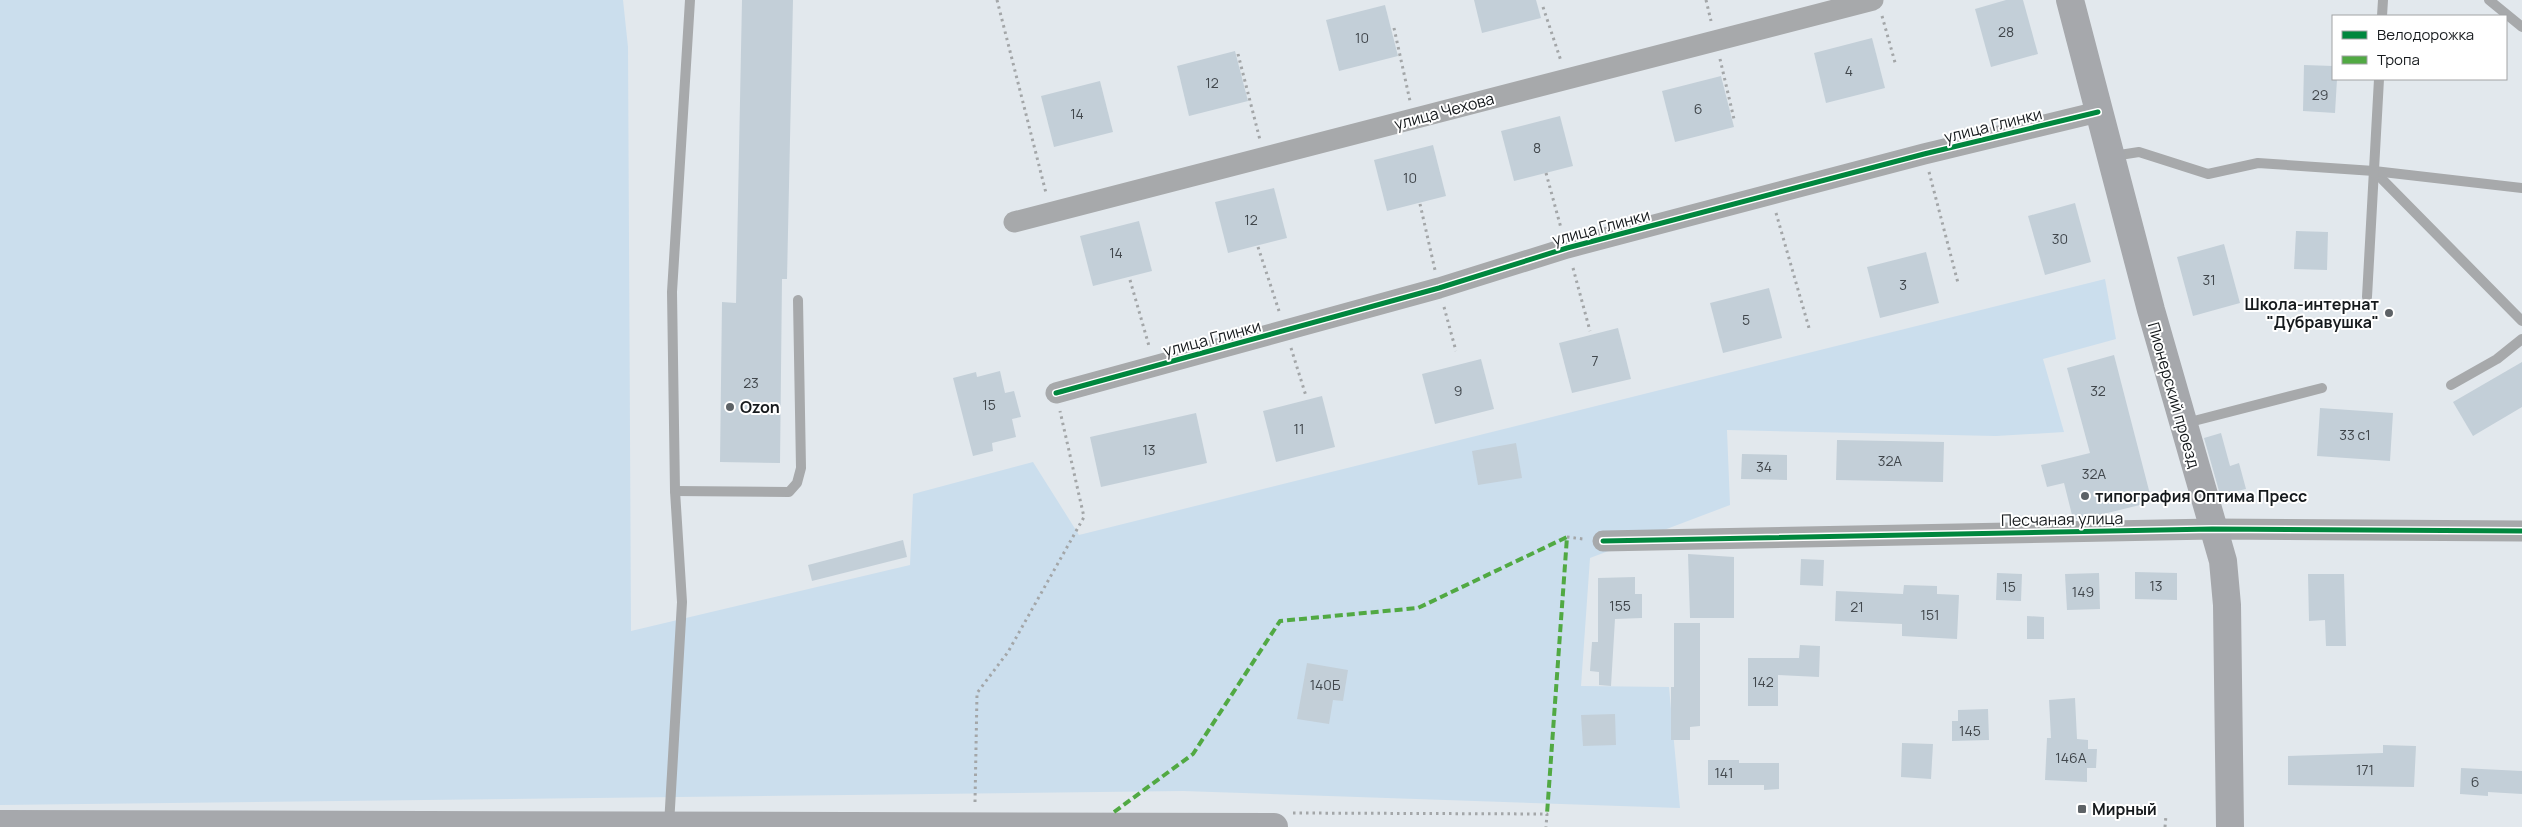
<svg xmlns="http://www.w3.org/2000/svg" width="2522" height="827" font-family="Manrope,sans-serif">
	<rect width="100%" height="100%" fill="#e2e8ed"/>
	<polygon fill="#cbdeed" points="0,0 623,0 628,47 631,631 910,565 913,494 1033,462 1079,535 2105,279 2116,339 2043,359 2064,432 1996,436 1727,430 1730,505 1590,558 1581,686 1669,687 1680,808 1183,791 0,805"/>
	<g fill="#c3cfd8">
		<polygon points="742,0 793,0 787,279 782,279 780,463 720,462 722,302 736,303"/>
		<polygon points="1474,0 1536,0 1541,18 1482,33"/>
		<polygon points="2006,0 2023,0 2038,54 1991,67 1975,9"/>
		<polygon points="1385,5 1398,56 1339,71 1326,20"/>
		<polygon points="1872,38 1885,88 1826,103 1814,53"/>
		<polygon points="1235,51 1248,101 1189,116 1177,66"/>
		<polygon points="2304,65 2333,66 2333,79 2337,79 2335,113 2303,111"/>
		<polygon points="1721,76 1734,127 1675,142 1662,91"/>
		<polygon points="1100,81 1113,132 1054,147 1041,96"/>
		<polygon points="1560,116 1573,166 1514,181 1501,131"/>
		<polygon points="1433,145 1446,196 1387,211 1374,160"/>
		<polygon points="1274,188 1287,238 1228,253 1215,202"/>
		<polygon points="2075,203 2091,262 2045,275 2028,216"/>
		<polygon points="1139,221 1152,271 1093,286 1080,236"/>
		<polygon points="2296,231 2328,232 2327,270 2294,269"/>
		<polygon points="2224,244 2240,303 2193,316 2177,257"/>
		<polygon points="1926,252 1939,303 1880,318 1867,267"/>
		<polygon points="1769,288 1782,338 1723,353 1710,303"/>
		<polygon points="1618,328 1631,379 1572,393 1559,343"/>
		<polygon points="2114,355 2152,502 2083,519 2073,519 2064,483 2047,487 2041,465 2090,453 2067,368"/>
		<polygon points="1481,359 1494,409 1435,424 1422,374"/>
		<polygon points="2522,362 2522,407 2473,436 2453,402"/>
		<polygon points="1000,371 1005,393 1014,391 1021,417 1012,419 1016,437 992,443 993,451 973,456 953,378 976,372 977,377"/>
		<polygon points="1322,396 1335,447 1276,462 1263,411"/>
		<polygon points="2320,408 2393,413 2390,461 2317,456"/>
		<polygon points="1196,413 1207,463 1101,487 1090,437"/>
		<polygon points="2221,433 2230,466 2239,463 2246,489 2224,494 2219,491 2204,438"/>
		<polygon points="1837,440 1944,442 1943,482 1836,480"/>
		<polygon points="1516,443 1522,478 1478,485 1472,451"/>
		<polygon points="1742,454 1787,455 1787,480 1741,479"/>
		<polygon points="903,540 907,557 812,581 808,565"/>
		<polygon points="1688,554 1734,557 1734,618 1690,618"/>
		<polygon points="1801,559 1824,560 1823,586 1800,585"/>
		<polygon points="2135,572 2177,573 2177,600 2135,599"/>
		<polygon points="1997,573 2022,574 2021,601 1996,600"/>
		<polygon points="2099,573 2100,609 2067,610 2065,574"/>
		<polygon points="2308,574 2344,574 2346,646 2326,646 2325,620 2309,621"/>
		<polygon points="1635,577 1635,594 1642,594 1642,618 1615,619 1611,686 1599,685 1599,672 1590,671 1592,642 1598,642 1598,578"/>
		<polygon points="1904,585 1937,586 1937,594 1959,595 1957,639 1902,636 1902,624 1835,621 1836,591 1903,594"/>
		<polygon points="2027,616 2044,617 2044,639 2027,639"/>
		<polygon points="1674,623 1700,623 1700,726 1690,727 1690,740 1671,740 1671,687 1674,687"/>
		<polygon points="1800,645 1820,646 1819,677 1778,675 1778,706 1748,706 1748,658 1799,658"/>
		<polygon points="1307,663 1348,670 1343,701 1333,700 1329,724 1297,719"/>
		<polygon points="2075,698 2077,739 2088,740 2088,749 2097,749 2096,768 2087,768 2087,782 2045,780 2047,738 2051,738 2049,700"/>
		<polygon points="1988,709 1989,740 1952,741 1952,721 1958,721 1958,710"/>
		<polygon points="1615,714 1616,745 1583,746 1581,715"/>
		<polygon points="1902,743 1933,744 1931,779 1901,777"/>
		<polygon points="2383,745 2416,746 2414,787 2288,785 2288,756 2383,753"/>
		<polygon points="1708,760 1739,760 1739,763 1779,763 1779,789 1764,790 1764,785 1708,785"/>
		<polygon points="2461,768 2522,771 2522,794 2488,792 2488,796 2460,794"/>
	</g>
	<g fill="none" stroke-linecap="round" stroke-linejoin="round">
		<g stroke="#a3a6a8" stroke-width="3" stroke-dasharray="2.5 4" stroke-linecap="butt">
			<polyline points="997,0 1046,193"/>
			<polyline points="1706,0 1711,21"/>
			<polyline points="1543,7 1561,61"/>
			<polyline points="1882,16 1896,66"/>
			<polyline points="1394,28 1410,101"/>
			<polyline points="1238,54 1260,140"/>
			<polyline points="1720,59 1734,119"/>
			<polyline points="1929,172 1958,283"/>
			<polyline points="1546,173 1561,228"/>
			<polyline points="1420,204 1435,270"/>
			<polyline points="1776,213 1809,328"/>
			<polyline points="1258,247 1279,311"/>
			<polyline points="1573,268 1590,331"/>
			<polyline points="1130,280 1149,346"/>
			<polyline points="1444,307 1456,351"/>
			<polyline points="1291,348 1306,396"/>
			<polyline points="1567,537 1583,539"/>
			<polyline points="975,802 977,693 1008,652 1084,517 1060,411"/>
			<polyline points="1293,813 1547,814 1546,827"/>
			<polyline points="2165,827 2166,815"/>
		</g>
		<g stroke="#a7a9ab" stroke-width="10">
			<polyline points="2489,0 2522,27"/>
			<polyline points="2382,16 2383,0"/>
			<polyline points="2113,156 2139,152 2208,174 2258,163 2374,171 2522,321"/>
			<polyline points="2374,171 2522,188"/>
			<polyline points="2367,297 2379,79"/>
			<polyline points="2451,385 2497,359 2522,339"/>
			<polyline points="2186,423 2322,388"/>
			<polyline points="675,491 789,492 797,483 801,468 798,300"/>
			<polyline points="669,825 682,602 675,491 672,292 690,0"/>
		</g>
		<g stroke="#a7a9ab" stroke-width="21">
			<polyline points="1014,222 1873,0"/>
			<polyline points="1056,393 1439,288 1567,248 1924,154 2098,112"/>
			<polyline points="1603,541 2212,529 2522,531"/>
		</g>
		<g stroke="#a6a8ac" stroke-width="28">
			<polyline points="2070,0 2151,310 2223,561 2227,605 2230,827"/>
			<path d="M 0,824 C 425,825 850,824 1274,827"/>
		</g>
		<polyline stroke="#51a943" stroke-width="4" stroke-dasharray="8 4" stroke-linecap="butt" points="1114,812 1193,754 1280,621 1418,608 1567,537 1547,814"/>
		<defs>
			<g id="cycleway">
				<polyline points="1056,393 1439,288 1567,248 1924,154 2098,112"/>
				<polyline points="1603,541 2212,529 2522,531"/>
			</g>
		</defs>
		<use href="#cycleway" stroke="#fff" stroke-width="8"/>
		<use href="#cycleway" stroke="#00873e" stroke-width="5"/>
	</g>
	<g fill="#5d6266" stroke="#fff" stroke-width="2">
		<circle cx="2389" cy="313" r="5"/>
		<circle cx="730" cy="407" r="5"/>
		<circle cx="2085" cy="496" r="5"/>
		<rect x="2077" y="804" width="10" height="10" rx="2.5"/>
	</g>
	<g text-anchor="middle" stroke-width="4" stroke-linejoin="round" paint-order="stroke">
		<g font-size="14" fill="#41474c">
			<text x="2006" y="37">28</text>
			<text x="1362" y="43">10</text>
			<text x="1849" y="76">4</text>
			<text x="1212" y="88">12</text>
			<text x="2320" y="100">29</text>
			<text x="1698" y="114">6</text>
			<text x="1077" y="119">14</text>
			<text x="1537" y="153">8</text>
			<text x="1410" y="183">10</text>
			<text x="1251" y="225">12</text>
			<text x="2060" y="244">30</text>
			<text x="1116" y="258">14</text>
			<text x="2209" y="285">31</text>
			<text x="1903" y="290">3</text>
			<text x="1746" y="325">5</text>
			<text x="1595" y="366">7</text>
			<text x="751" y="388">23</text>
			<text x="1458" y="396">9</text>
			<text x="2098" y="396">32</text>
			<text x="989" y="410">15</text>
			<text x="1299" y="434">11</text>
			<text x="2355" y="440">33 с1</text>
			<text x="1149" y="455">13</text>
			<text x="1890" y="466">32А</text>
			<text x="1764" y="472">34</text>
			<text x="2094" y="479">32А</text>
			<text x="2156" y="591">13</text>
			<text x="2009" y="592">15</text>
			<text x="2083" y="597">149</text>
			<text x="1620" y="611">155</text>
			<text x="1857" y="612">21</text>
			<text x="1930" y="620">151</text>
			<text x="1763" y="687">142</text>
			<text x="1325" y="690">140Б</text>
			<text x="1970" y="736">145</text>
			<text x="2071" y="763">146А</text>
			<text x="2365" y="775">171</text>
			<text x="1724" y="778">141</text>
			<text x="2475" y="787">6</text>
		</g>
		<g font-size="16" fill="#161a1d" stroke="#fff">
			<text transform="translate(1444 111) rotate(-15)" y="6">улица Чехова</text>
			<text transform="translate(1993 125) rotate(-14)" y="6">улица Глинки</text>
			<text transform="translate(1601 227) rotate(-15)" y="6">улица Глинки</text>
			<text transform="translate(1212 338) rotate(-15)" y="6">улица Глинки</text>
			<text transform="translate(2174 395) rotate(74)" y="6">Пионерский проезд</text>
			<text transform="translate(2062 519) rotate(-1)" y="6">Песчаная улица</text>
		</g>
		<g font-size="16" font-weight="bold" fill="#161a1d" stroke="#fff" text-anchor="start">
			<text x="2379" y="310" text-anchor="end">Школа-интернат<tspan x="2379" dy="18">"Дубравушка"</tspan></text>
			<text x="740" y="413">Ozon</text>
			<text x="2095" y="502">типография Оптима Пресс</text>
			<text x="2092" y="815">Мирный</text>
		</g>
	</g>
	<rect x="2332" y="15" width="175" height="65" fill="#ffffff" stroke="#a2a3a5"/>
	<rect x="2342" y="31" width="25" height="8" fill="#00873e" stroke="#a2a3a5"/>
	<text x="2377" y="40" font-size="15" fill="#161a1d">Велодорожка</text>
	<rect x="2342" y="56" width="25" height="8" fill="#51a943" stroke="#a2a3a5"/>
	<text x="2377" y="65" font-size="15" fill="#161a1d">Тропа</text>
</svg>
